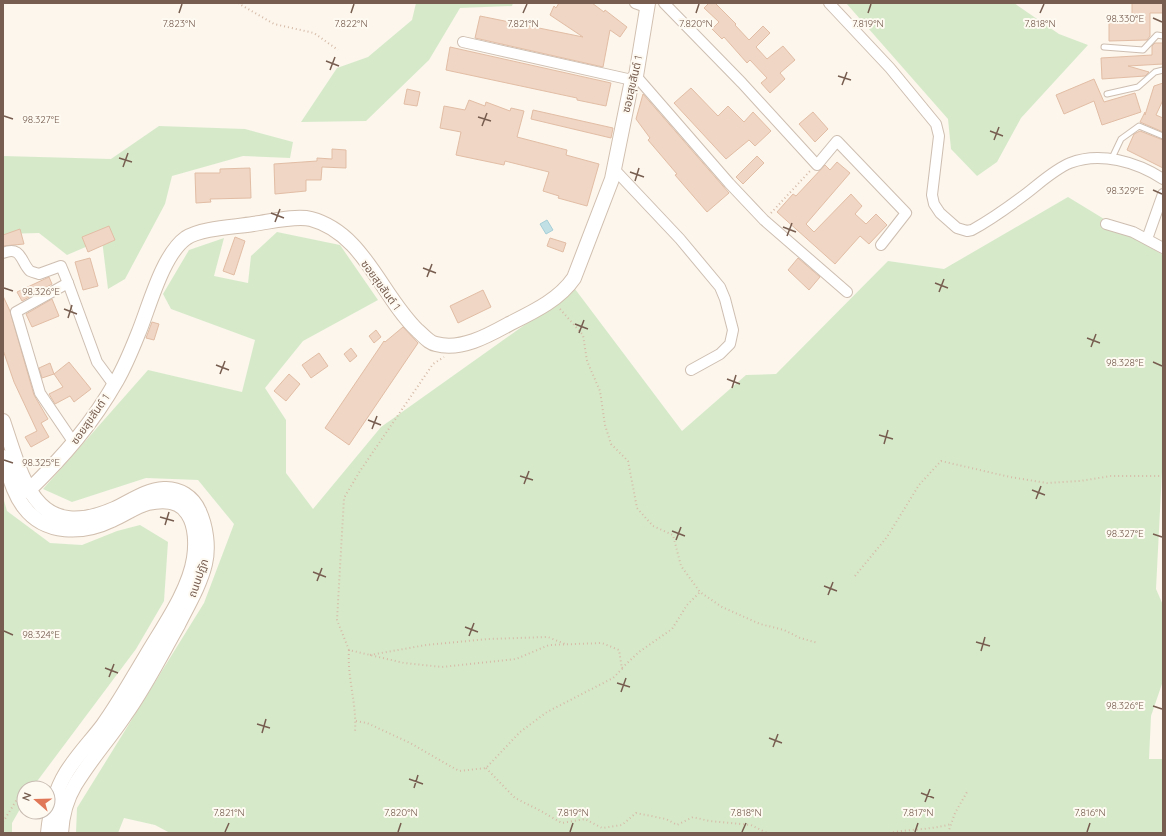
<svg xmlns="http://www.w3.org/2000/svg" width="1166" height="836" font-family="Quicksand,'Noto Sans Thai',sans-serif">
	<rect width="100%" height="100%" fill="#fcf6ec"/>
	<g fill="#d6eaca">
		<polygon points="416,3 513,3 512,6 460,8 429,60 366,121 301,122 337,68 368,57 412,20"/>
		<polygon points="846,3 1014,3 1059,34 1088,45 1021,118 997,162 977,176 951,149 948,119"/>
		<polygon points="159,126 245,129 293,142 290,158 243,156 172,176 165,204 125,279 108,289 102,240 67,255 39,233 3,234 3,156 111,159"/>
		<polygon points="1068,197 1163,255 1163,452 1156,589 1163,605 1163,681 1151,716 1149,759 1163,759 1163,833 170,833 155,825 124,818 118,833 76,833 77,808 204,603 234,524 198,480 146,478 72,502 43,489 148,370 242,392 255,340 171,309 163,294 189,250 224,238 214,276 248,283 251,256 277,232 340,245 378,300 303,341 265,388 286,420 286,473 313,509 381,427 575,289 682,431 746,375 776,374 888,261 944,269"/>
		<polygon points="3,497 7,511 50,543 82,545 117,531 140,525 168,542 164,601 136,649 32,788 24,788 24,802 12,823 12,833 3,833"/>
	</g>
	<polygon fill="#c0e0e6" stroke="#a7cfd7" points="547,220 553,230 546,234 540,224"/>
	<g fill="#f0d6c4" stroke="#e2bda5">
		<polygon points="559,3 592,3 604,12 605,10 627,27 620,37 610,30 603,67 475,38 480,16 583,37 550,15 554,6 556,8"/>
		<polygon points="709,3 715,3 736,24 735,25 749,40 763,26 770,33 756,47 767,59 783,46 795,60 780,73 785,79 770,93 761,83 767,78 750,60 747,63 724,37 722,39 712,29 719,22 704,8"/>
		<polygon points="1132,3 1163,3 1163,13 1150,13 1150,36 1147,40 1109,41 1109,20 1132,19"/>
		<polygon points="1155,43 1163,43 1163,64 1128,66 1149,72 1145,76 1102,79 1101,58 1152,55 1152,46"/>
		<polygon points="450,47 611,83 606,106 577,100 577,98 446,70"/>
		<polygon points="1094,79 1104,102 1135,93 1141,112 1102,125 1094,101 1064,114 1056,95"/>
		<polygon points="1163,83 1163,100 1156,115 1163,118 1163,132 1140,122 1145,112 1145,115 1154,86"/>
		<polygon points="691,88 718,116 728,106 744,122 753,112 771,131 755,146 749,140 726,159 674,103"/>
		<polygon points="407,89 420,92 417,106 404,104"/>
		<polygon points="643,94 729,193 707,212 675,175 677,174 648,140 650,138 636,119"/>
		<polygon points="469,100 485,106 486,102 510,111 511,108 524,111 517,137 567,150 566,155 599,164 587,206 558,198 559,196 543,191 549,172 505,161 504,165 456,155 461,132 440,128 444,106 465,110"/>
		<polygon points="533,110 613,128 611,138 531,119"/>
		<polygon points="813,112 828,129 815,142 799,124"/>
		<polygon points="1140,131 1163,140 1163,168 1127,150 1134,134"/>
		<polygon points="332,149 346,150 346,168 322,167 321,180 306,180 306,191 275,194 274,164 317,161 317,158 332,159"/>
		<polygon points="757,156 764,163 743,184 736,177"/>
		<polygon points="837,162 850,173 806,224 814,232 851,194 862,206 855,214 866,224 876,214 887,225 869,244 860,236 835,264 777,212 793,194 796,196 825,165 830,170"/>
		<polygon points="250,168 251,198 210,199 211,202 196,203 195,173 220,173 220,169"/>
		<polygon points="109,226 115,240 88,252 82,237"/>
		<polygon points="20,229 24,244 3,246 3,235"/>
		<polygon points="235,237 245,241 234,275 223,271"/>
		<polygon points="550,238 566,243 563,252 547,246"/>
		<polygon points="90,258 98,286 83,290 75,262"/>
		<polygon points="798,258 820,277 809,290 788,270"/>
		<polygon points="49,277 52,284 22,301 17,292"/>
		<polygon points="483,290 491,307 458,323 450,306"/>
		<polygon points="3,296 10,311 34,395 48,419 41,423 49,437 31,447 25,437 37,431 14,382 3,350"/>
		<polygon points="52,299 59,316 32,327 26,314"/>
		<polygon points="152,322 159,324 154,340 146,338"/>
		<polygon points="403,327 418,343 349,445 325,428 384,341 385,342"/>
		<polygon points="376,330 381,337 374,343 369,336"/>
		<polygon points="351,348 357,356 350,362 344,354"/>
		<polygon points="319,353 328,366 311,378 302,365"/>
		<polygon points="69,362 91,389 74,402 70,396 55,404 49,394 63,387 54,374"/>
		<polygon points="50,363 54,374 42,378 39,368"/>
		<polygon points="289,374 300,384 286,401 274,391"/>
	</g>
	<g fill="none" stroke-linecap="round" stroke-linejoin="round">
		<defs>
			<g id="lane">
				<polyline points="1104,47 1143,50 1157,35 1163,36"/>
				<polyline points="1107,94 1138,87 1155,72 1163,70"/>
				<polyline points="1111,160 1121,139 1139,126 1163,136"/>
			</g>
			<g id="street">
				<polyline points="635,3 646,7"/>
				<polyline points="664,3 742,83 817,165 837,141 906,213 881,245"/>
				<path d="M 829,3 L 890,68 L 936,124 L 939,136 L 932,195 L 934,204 L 940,213 L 957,228 L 967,231 L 972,230 C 990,220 1007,208 1023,196 C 1038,185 1053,170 1070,163 C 1100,151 1137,162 1163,179"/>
				<polyline points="463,42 632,80"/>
				<polyline points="636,76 729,183 764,220 847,292"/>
				<polyline points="614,169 680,239 720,287 725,299 733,330 730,344 720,354 691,370"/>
				<polyline points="1106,224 1133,232 1163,248"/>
				<polyline points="1147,239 1163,194"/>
				<path d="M 3,253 C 22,245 21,263 30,271 C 32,272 36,273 39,274 L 61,266 L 68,283"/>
				<polyline points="74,443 40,393 16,312 68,283 97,362 114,385"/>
			</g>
			<g id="secondary">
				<path d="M 3,421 C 23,480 35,543 114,509 C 130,502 145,490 164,489 C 179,488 193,497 199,511 C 206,526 209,547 205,564 C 200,585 188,605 178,625 C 161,655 145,687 125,715 C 109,739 90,760 75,785 C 66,800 62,816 61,833"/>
				<path d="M 3,457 C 9,474 13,493 24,507 C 45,535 83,534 112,520 C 124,515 136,506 148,503 C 162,500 180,500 188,514 C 196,526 196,545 194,558 C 189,591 163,627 146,656 C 132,679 119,703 103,725 C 91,741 77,755 66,773 C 55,791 50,812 48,833"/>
				<path d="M 28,491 C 64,456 92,424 117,380 C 125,366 132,349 138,334 C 149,308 162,255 186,238 C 201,228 235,227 253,224 C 269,222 296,215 311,219 C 364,233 381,296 418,331 C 424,336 429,343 436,344 C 461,351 489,335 509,324 C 533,312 559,300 574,278 L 612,179 L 632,80 L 636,76 L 648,3"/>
			</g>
		</defs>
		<use href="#lane" stroke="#cebeb1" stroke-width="7"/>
		<use href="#street" stroke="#cebeb1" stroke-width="12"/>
		<use href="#secondary" stroke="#d1bfaf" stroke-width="16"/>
		<g stroke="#d6baa7" stroke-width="2" stroke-dasharray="1 3" stroke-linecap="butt">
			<polyline points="238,3 274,24 314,33 338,50"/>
			<polyline points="771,213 810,171"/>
			<polyline points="560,309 583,335 587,361 600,391 605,425 611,444 628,461 637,508 653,526 673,535 681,566 700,592 722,607 760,624 784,630 800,638 818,643"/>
			<polyline points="855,576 887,537 919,485 941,461 1010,477 1047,483 1080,481 1111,476 1163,476"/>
			<path d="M 349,650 C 347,678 357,704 355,732"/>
			<polyline points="370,655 426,645 488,639 548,637 565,644"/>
			<polyline points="622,668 639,652 672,629 687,605 700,592"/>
			<polyline points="356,721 367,723 410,743 459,771 486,768 520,732 547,712 613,678 622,669 619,650 602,643 549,645 516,659 442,667 404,663 349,650 337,620 344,498 360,471 433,364 444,357"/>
			<polyline points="486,768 515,798 539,810 562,823 585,819 602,828 622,825 636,813 666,819 677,825 693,817 709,821 751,825 767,833"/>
			<polyline points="30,788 33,785 47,788"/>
			<polyline points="3,822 16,801 24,793"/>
			<path d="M 889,833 C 910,829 930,830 951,824"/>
			<polyline points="948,833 955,813 967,792"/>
		</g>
		<use href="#lane" stroke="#fff" stroke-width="5"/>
		<use href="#street" stroke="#fff" stroke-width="10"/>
		<use href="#secondary" stroke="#fff" stroke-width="14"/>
	</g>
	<path fill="none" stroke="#775d4f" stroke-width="1.5" d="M 179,13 L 182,4M 351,13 L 354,4M 523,13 L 527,4M 696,13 L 699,4M 868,13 L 871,4M 1040,13 L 1044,4M 1153,18 L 1162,22M 326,61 L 339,66M 330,70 L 335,57M 838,76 L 851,80M 842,85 L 847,72M 4,116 L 13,119M 478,117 L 491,121M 482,126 L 487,113M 990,131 L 1003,136M 994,140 L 999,127M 119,158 L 132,162M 123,167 L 128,153M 630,172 L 644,177M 635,181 L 639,168M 1153,190 L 1162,194M 271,213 L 284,218M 275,222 L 280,209M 783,227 L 796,232M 787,236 L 792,223M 423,268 L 436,273M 427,277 L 432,264M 935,283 L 948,288M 4,288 L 13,291M 939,292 L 944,279M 64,309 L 77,314M 68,318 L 72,305M 575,324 L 588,329M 579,333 L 584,320M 1087,338 L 1100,343M 1091,347 L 1096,334M 1153,362 L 1162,366M 216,365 L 229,370M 220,374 L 225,361M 727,379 L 740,384M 732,388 L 736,375M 368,420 L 381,425M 372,429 L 377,416M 879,435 L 893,439M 884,444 L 888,430M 4,460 L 13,463M 520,476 L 533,480M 524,484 L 529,471M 1032,490 L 1045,495M 1036,499 L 1041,486M 160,517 L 174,521M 165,525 L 169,512M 672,531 L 685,536M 1153,534 L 1162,537M 676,540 L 681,527M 313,572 L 326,577M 317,581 L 322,568M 824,586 L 837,591M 828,595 L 833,582M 465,627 L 478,632M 4,631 L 13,635M 469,636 L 474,623M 976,642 L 990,646M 981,651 L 985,637M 105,668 L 118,673M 109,677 L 114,664M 617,683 L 630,687M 621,692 L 626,678M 1153,706 L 1162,709M 257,724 L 270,728M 262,733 L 266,719M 769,738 L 782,743M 773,747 L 778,734M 409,779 L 423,784M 414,788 L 418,775M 921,793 L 934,798M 925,802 L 930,789M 225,832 L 229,823M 398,832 L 401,823M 570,832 L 573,823M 742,832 L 746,823M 915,832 L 918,823M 1087,832 L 1090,823"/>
	<g text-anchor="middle" stroke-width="4" stroke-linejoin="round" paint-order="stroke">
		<g font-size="11" fill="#775d4f" stroke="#fefaf2">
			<text transform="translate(632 84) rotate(-77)" y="4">ซอยสุขสันต์ 1</text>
			<text transform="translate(381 285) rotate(54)" y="4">ซอยสุขสันต์ 1</text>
			<text transform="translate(90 419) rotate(-55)" y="4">ซอยสุขสันต์ 1</text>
			<text transform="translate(198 578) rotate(-71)" y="4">ถนนปฏัก</text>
		</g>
	</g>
	<g font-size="10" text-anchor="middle" fill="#775d4f" stroke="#fefaf2" stroke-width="4" stroke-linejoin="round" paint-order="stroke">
		<text x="1125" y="22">98.330°E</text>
		<text x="179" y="27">7.823°N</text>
		<text x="351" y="27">7.822°N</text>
		<text x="523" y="27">7.821°N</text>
		<text x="696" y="27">7.820°N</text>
		<text x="868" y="27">7.819°N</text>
		<text x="1040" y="27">7.818°N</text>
		<text x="41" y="123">98.327°E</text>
		<text x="1125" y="194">98.329°E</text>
		<text x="41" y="295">98.326°E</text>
		<text x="1125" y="366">98.328°E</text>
		<text x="41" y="466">98.325°E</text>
		<text x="1125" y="537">98.327°E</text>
		<text x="41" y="638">98.324°E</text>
		<text x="1125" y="709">98.326°E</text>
		<text x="229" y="816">7.821°N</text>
		<text x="401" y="816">7.820°N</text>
		<text x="573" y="816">7.819°N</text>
		<text x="746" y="816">7.818°N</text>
		<text x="918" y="816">7.817°N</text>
		<text x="1090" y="816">7.816°N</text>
	</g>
	<rect width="1166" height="836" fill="none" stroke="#775d4f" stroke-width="8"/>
	<g transform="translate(36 800) rotate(290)"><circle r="19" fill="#fefaf2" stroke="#c8bbb1"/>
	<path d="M0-3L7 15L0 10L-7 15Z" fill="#e07757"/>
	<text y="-6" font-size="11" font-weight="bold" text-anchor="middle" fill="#775d4f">N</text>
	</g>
</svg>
